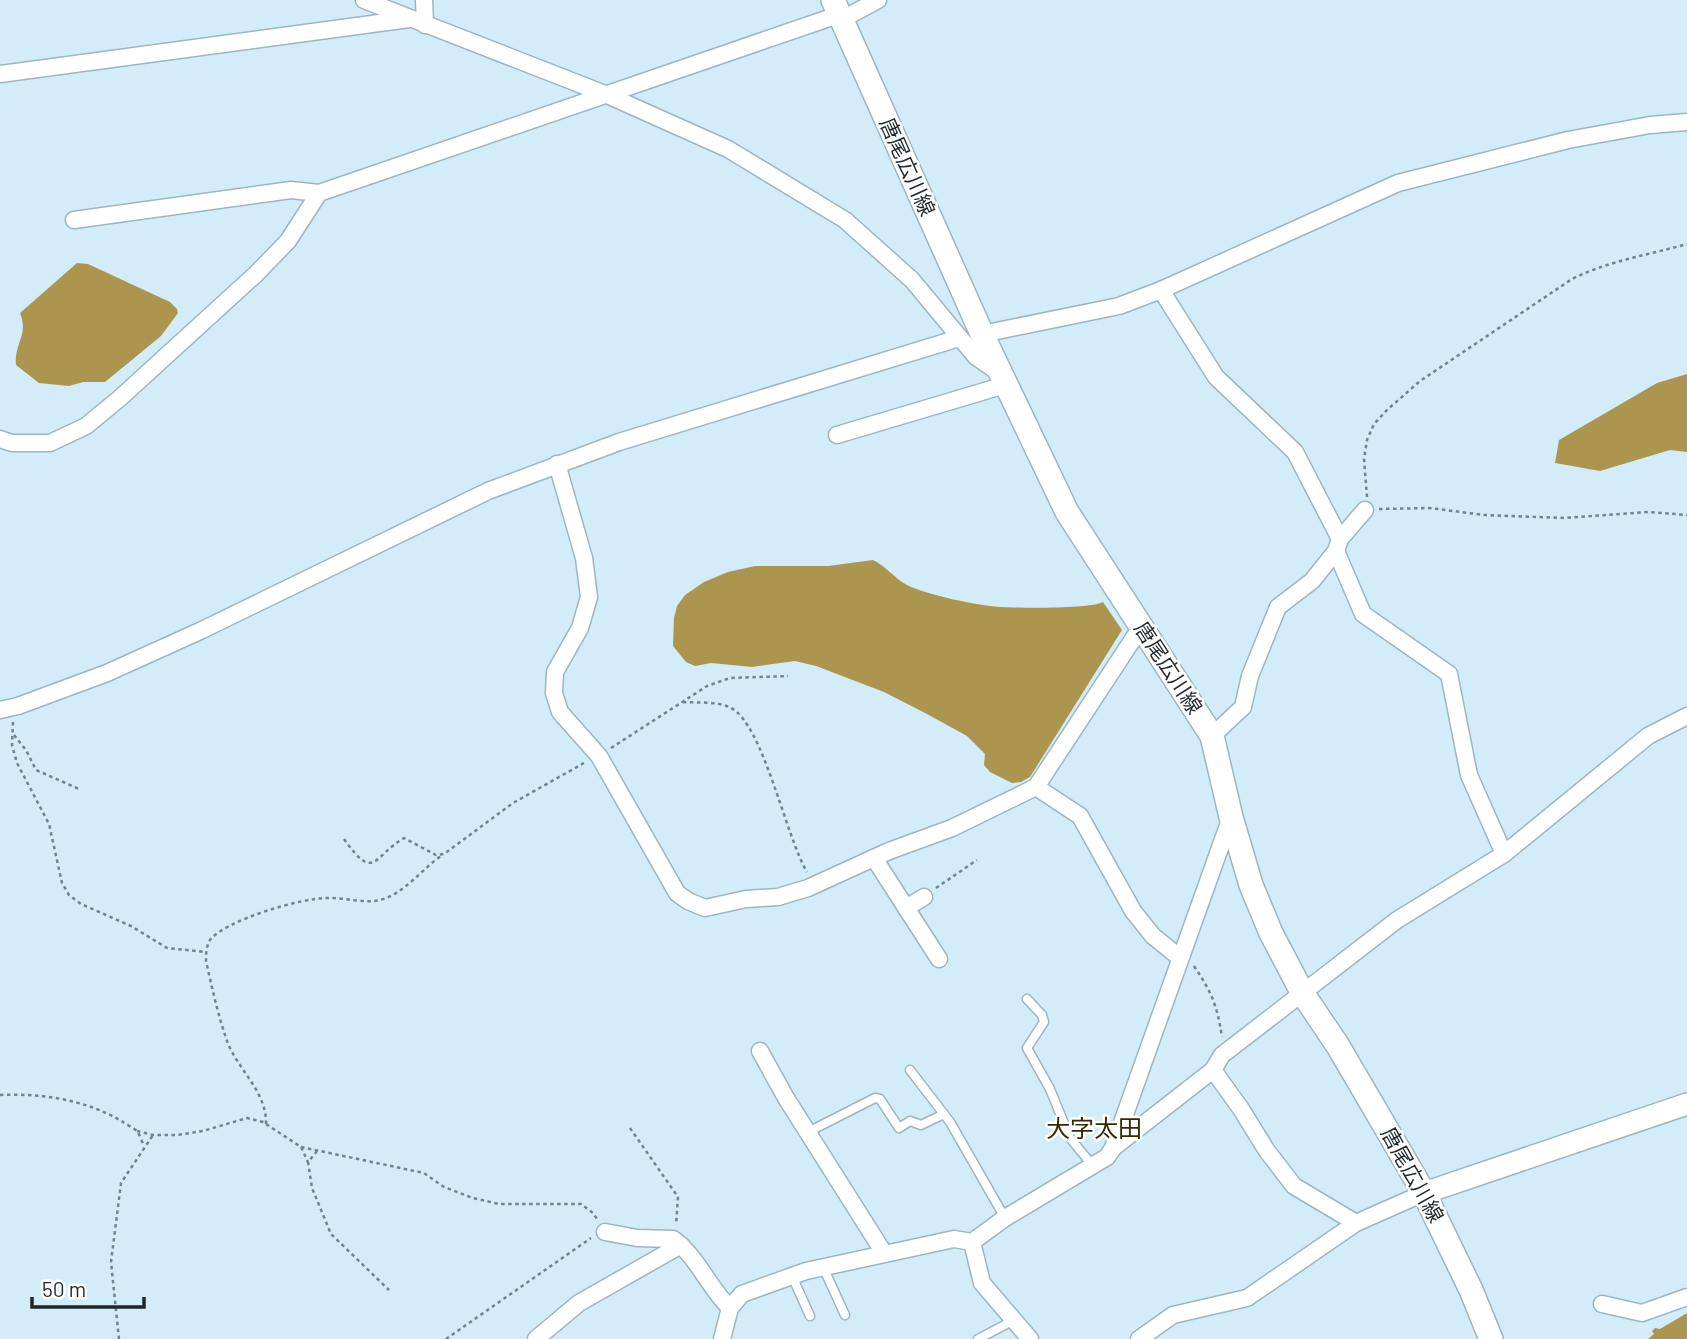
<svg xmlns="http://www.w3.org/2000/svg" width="1687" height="1339" font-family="Barlow,'Noto Sans JP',sans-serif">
	<rect width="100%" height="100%" fill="#d2edf9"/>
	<g fill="#ac964f">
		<path d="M 77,263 L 88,264 L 170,302 L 177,309 L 178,313 L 161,336 L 105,382 L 83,382 L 69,386 L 39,383 L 16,365 C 14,343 29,335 20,313 Z"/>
		<polygon points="1687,374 1687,452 1670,450 1600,471 1555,463 1559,440 1657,383"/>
		<path d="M 873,560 C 886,566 894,578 907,585 C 927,595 979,606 1002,607 C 1020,608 1091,609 1103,602 L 1122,630 L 1030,777 L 1021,782 L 1012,783 L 990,772 L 984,765 L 985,754 L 967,736 L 927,714 L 884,692 L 816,666 L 795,661 L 752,667 L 711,663 L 695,666 L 686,662 L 673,646 L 674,618 L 677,606 L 685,595 L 704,582 L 728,572 L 755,566 L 828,566 Z"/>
		<polygon points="1687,1313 1687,1339 1648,1339 1654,1334 1652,1331 1655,1328 1660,1329"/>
	</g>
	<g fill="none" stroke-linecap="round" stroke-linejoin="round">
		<defs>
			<g id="service">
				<polyline points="1027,999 1042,1015 1044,1022 1027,1048 1050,1089 1070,1138 1093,1166"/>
				<polyline points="910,1070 950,1122 1005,1218"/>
				<polyline points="808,1132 875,1098 880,1099 899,1128 910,1121 921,1125 944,1114"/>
				<polyline points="823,1267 845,1315"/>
				<polyline points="792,1276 810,1316"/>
				<polyline points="978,1339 1014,1320"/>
			</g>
			<g id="minor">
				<polyline points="364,0 605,94 728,149 845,220 912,280 976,357 998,372"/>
				<polyline points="424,0 425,25"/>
				<polyline points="841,20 878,0"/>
				<polyline points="0,74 409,19"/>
				<polyline points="74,220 291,190 319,193"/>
				<polyline points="1161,290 1216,377 1295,452 1340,539"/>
				<polyline points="982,334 1119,306 1161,290 1398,183 1568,140 1650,125 1687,122"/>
				<polyline points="837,435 1005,385"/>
				<polyline points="0,439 12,443 50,443 86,426 120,398 256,274 288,241 319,193 838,15"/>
				<polyline points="557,464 584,558 589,597 580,628 555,672 554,693 560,712 599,756 677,893 688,901 705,908 746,899 778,897 808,888 889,851 952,828 1036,787 1141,627"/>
				<polyline points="1336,551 1363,614 1449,674 1469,775 1504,854"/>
				<polyline points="0,710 18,706 107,673 200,631 488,491 619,442 959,338"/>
				<polyline points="1212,736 1243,707 1250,676 1278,607 1312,581 1336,551 1340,539 1365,510"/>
				<polyline points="1036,787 1080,816 1133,911 1153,936 1179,957"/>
				<polyline points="874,858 939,959"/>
				<polyline points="906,908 924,897"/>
				<polyline points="760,1051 786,1098 884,1253"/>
				<polyline points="1213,1070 1241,1109 1267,1151 1294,1186 1356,1223"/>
				<polyline points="1113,1148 1213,1070 1222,1055 1397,920 1504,854 1648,736 1687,716"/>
				<path d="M 605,1232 L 637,1238 L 673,1239 C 698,1257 708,1287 730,1308"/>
				<polyline points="972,1242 982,1283 1030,1339"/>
				<polyline points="1602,1304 1642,1313 1687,1297"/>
				<polyline points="536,1339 579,1303 681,1245"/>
				<polyline points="722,1339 730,1308 742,1294 806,1271 954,1239 972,1242 1005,1218 1107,1157 1113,1148 1231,817"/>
				<polyline points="1139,1339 1173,1315 1247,1298 1356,1223 1424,1193"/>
			</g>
			<polyline id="tertiary" points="1424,1193 1687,1104"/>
			<polyline id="secondary" points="833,0 982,334 1067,512 1212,736 1231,817 1251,885 1271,933 1303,994 1338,1046 1424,1193 1471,1290 1491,1339"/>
		</defs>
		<use href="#service" stroke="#9cb6c1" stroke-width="11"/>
		<use href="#minor" stroke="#9cb6c1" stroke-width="19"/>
		<use href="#tertiary" stroke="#9cb6c1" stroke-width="24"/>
		<use href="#secondary" stroke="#9cb6c1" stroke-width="26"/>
		<g stroke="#71838b" stroke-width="2.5" stroke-dasharray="3.5 3.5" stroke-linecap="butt">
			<path d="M 1367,497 L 1364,459 L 1367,440 L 1374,424 L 1387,410 L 1420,381 L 1572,279 C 1608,261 1648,255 1687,244"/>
			<polyline points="1379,509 1430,508 1484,515 1564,518 1649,512 1687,515"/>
			<path d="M 683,702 C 697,703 718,701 731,708 C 763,724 786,837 807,872"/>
			<polyline points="13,722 12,745 17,763 49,824 62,883 69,895 81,904 131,926 167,948 206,952"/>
			<polyline points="14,735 26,750 36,770 79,789"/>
			<polyline points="611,748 707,686 730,678 788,676"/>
			<path d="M 344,839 C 375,883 373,856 404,838 L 436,855 L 444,854 L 513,803 L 584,763"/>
			<polyline points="936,888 977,860"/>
			<path d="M 1194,966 C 1212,993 1217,1005 1222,1037"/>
			<path d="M 0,1095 C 42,1093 87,1100 123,1122 C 127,1125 134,1128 137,1131 C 140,1135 142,1142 144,1146"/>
			<path d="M 266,1124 C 267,1092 238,1070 227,1041 C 218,1015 212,988 206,961 C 206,954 206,947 210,940 C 226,920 301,898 326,898 C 344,897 363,904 380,900 C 404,894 422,869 441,856"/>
			<polyline points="630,1128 678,1197 676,1225"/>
			<polyline points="137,1131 153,1135 177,1135 203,1131 247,1118 263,1122 301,1147 308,1162"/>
			<polyline points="301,1147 424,1173 444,1187 473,1198 499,1204 581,1204 593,1213 597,1219"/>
			<polyline points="317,1151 308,1162 312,1188 331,1234 389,1290"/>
			<polyline points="119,1339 111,1262 121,1183 153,1135"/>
			<polyline points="446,1339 591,1238"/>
		</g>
		<use href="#service" stroke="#fff" stroke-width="8"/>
		<use href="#minor" stroke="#fff" stroke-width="16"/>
		<use href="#tertiary" stroke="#fff" stroke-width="21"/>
		<use href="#secondary" stroke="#fff" stroke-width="23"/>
	</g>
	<g text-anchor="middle" stroke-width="5" stroke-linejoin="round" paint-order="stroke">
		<g font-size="21" fill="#1f292d" stroke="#fff">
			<text transform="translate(907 167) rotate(66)" y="7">唐尾広川線</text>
			<text transform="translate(1168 668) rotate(57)" y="7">唐尾広川線</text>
			<text transform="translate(1412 1175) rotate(61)" y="7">唐尾広川線</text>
		</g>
		<g font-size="24" fill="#352900" stroke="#fff">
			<text x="1094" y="1137">大字太田</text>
		</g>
	</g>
	<path d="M32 1297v10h112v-10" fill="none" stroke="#1f292d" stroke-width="3.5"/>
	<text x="42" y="1297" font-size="21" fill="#1f292d" stroke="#ffffff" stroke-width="5" paint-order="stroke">50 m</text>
</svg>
